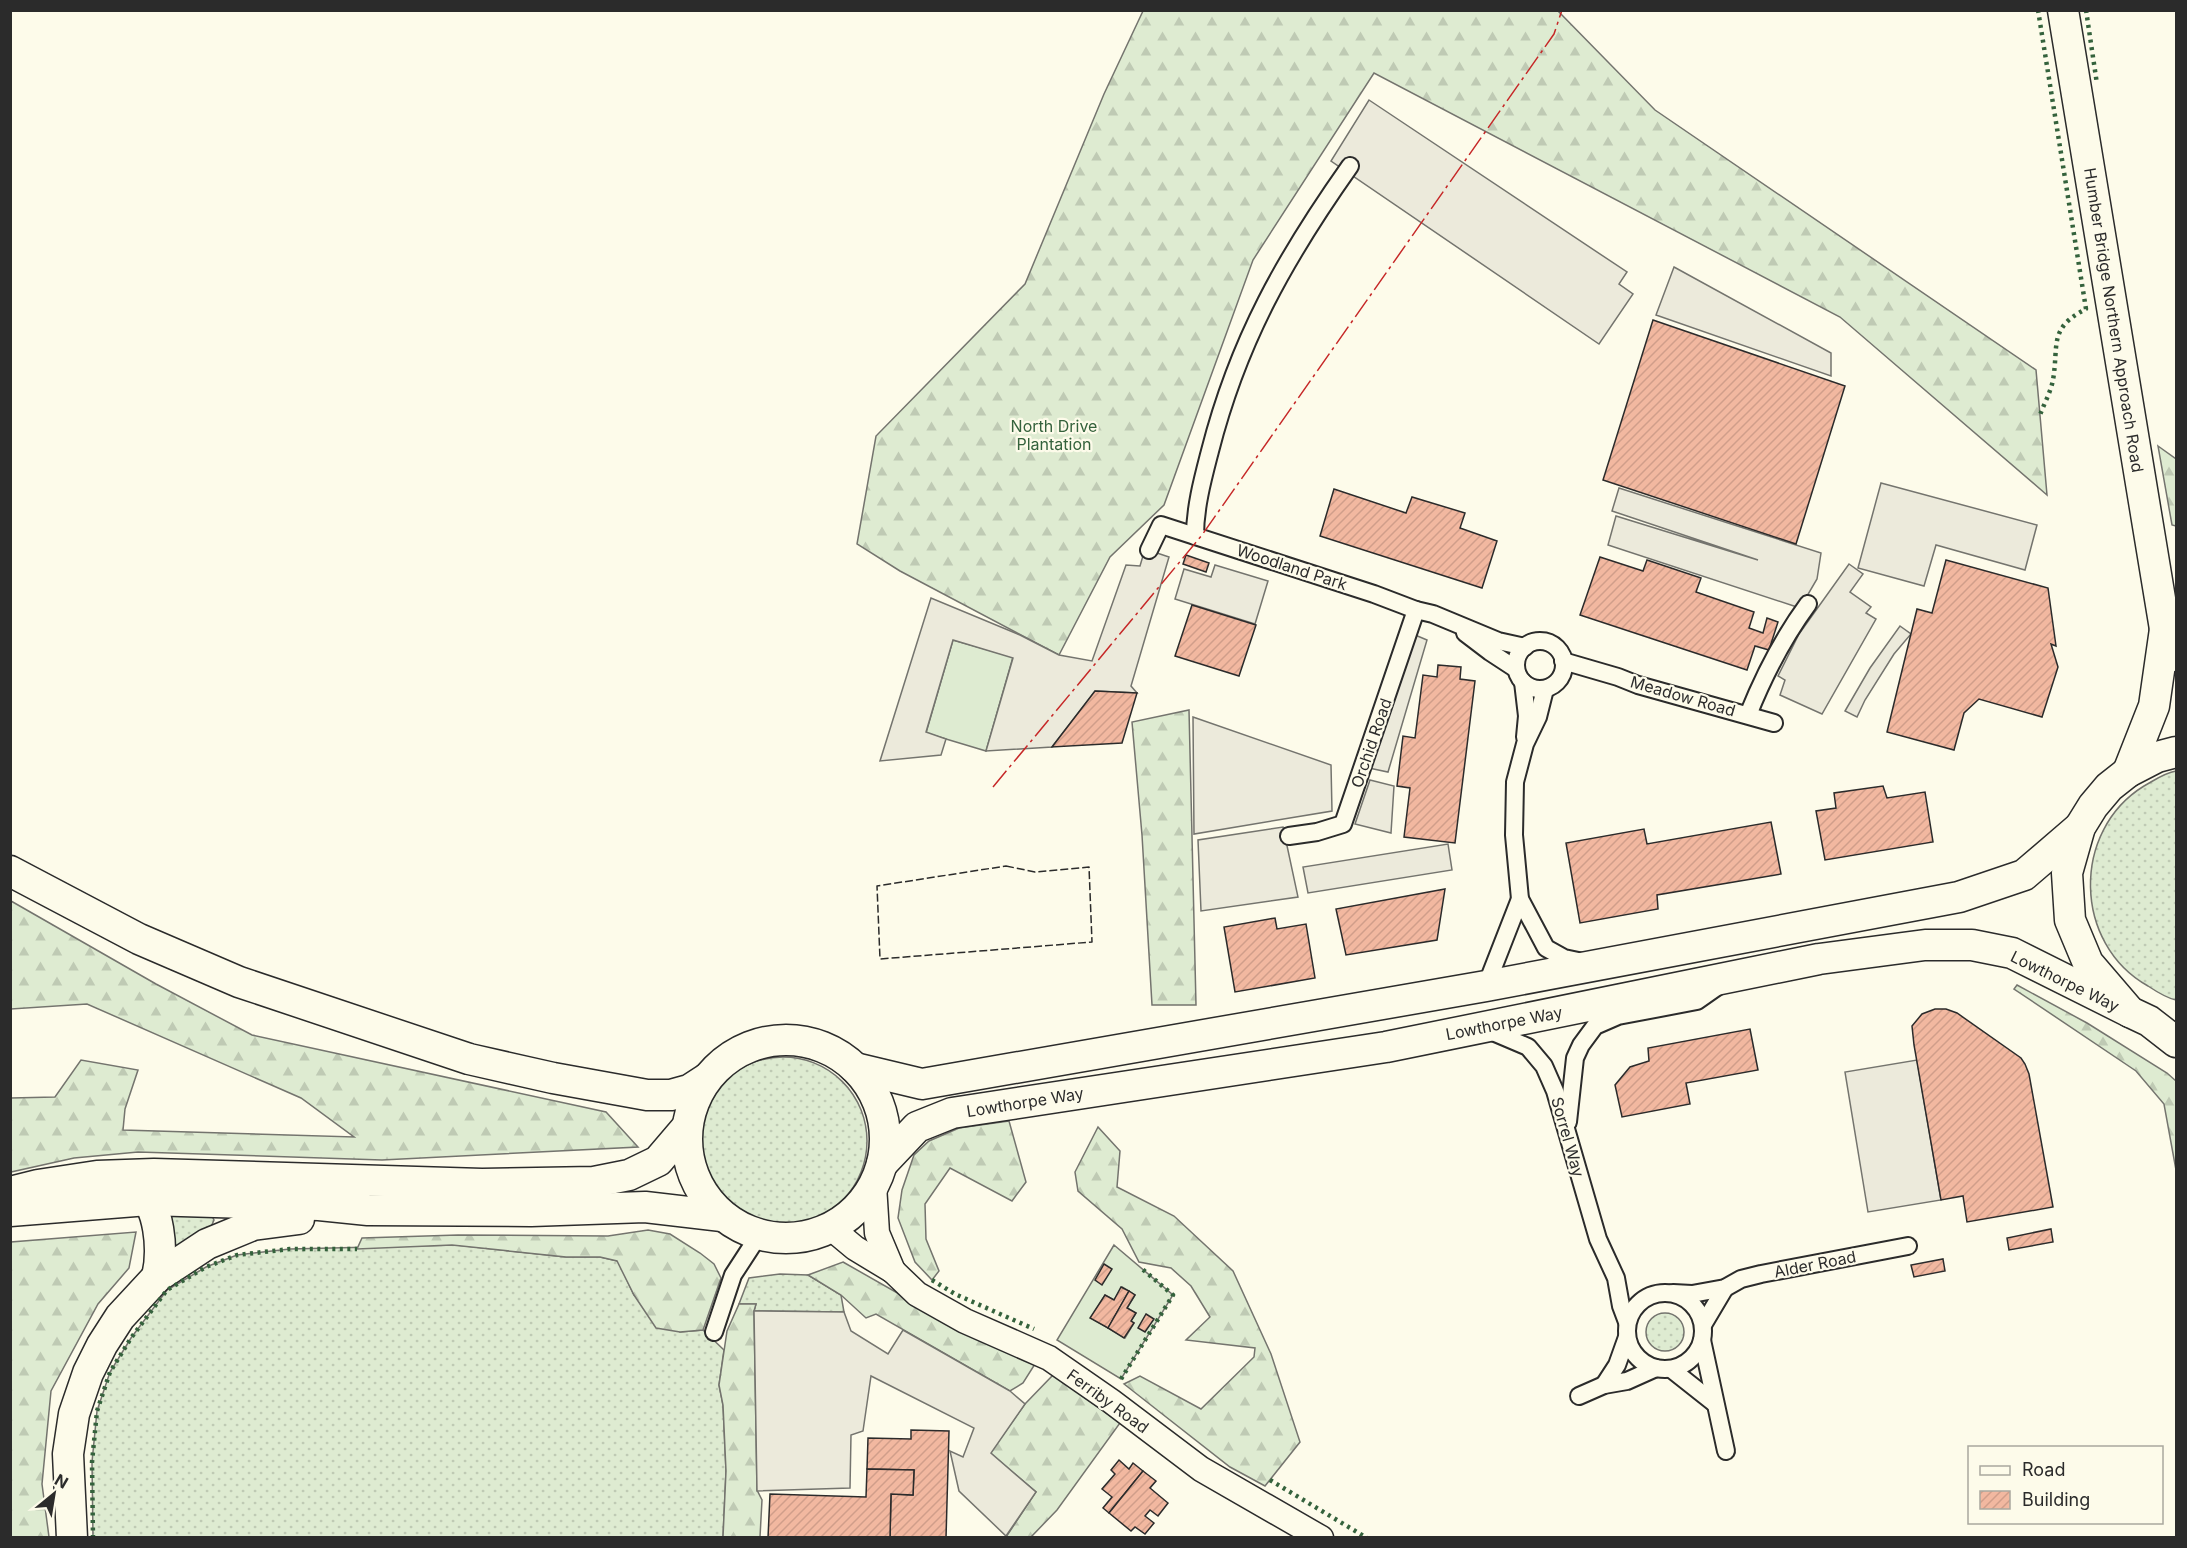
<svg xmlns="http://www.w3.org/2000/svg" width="2187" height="1548" font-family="Inter,sans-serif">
	<defs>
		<pattern id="grass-dots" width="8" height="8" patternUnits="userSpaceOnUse" patternTransform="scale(1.5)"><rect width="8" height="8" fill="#deebd1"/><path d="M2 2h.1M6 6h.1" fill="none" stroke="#bfcab4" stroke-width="1.8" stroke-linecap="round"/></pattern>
		<pattern id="forest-firs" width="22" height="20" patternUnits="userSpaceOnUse" patternTransform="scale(1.5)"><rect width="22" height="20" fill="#deebd1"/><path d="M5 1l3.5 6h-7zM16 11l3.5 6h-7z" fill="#bfcab4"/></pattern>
		<pattern id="building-hatch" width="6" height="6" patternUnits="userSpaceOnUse" patternTransform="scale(1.5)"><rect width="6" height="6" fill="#f2b8a0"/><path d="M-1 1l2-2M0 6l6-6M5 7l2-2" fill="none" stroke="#d09e8a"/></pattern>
	</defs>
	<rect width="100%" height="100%" fill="#fdfbea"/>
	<g fill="url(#grass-dots)" stroke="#74746e" stroke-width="1.5">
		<path d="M 2176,771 L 2176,1000 C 2166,998 2157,992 2148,986 C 2073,944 2071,831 2144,786 C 2155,780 2164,773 2176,771 Z"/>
		<circle cx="783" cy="1141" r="84"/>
		<polygon points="143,1215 212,1216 214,1220 211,1227 145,1266 149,1257"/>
		<polygon points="456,1245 566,1257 600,1257 618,1261 634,1295 680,1332 703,1330 724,1350 719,1385 723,1405 726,1471 723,1537 93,1538 92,1462 97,1411 110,1372 131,1338 167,1290 206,1267 237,1255 290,1249"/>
		<polygon points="780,1274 808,1275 841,1295 844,1312 754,1311 756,1304 739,1304 749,1278"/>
		<circle cx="1665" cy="1332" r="19"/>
	</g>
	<g fill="url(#forest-firs)" stroke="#74746e" stroke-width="1.5">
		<polygon points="1143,11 1558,11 1655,110 2036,370 2047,495 1840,317 1374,73 1253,260 1164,505 1110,557 1059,655 900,571 857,544 876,436 1025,284 1104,94"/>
		<polygon points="2158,446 2176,459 2176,526 2172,525"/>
		<polygon points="1189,710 1196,1005 1152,1005 1142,835 1132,722"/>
		<polygon points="11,901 156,984 252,1035 606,1112 638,1147 382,1160 138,1152 74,1158 11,1172 11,1098 55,1097 81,1060 138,1070 125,1109 123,1130 354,1137 301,1098 87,1004 11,1009"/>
		<polygon points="2017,985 2087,1023 2167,1073 2176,1081 2176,1170 2164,1104 2136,1071 2014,989"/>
		<polygon points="1009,1121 1026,1182 1012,1201 950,1168 925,1204 926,1239 939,1271 932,1280 915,1262 898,1218 902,1190 914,1155 929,1141 959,1128"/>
		<polygon points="1098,1127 1120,1151 1117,1187 1174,1216 1233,1271 1271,1354 1300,1442 1265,1486 1230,1467 1124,1384 1140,1376 1201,1409 1254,1357 1255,1348 1186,1340 1210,1317 1191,1286 1171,1268 1139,1262 1122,1229 1078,1191 1075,1172"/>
		<polygon points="648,1230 670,1234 700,1253 714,1264 721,1278 703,1330 680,1332 656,1328 634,1295 617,1261 600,1257 566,1257 452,1245 357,1249 362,1238 458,1235 608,1236"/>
		<polygon points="136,1232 129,1268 98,1304 51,1391 42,1484 49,1537 11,1537 11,1242"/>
		<polygon points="843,1262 915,1303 1035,1364 1023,1383 1010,1391 876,1314 866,1318 841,1295 808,1275"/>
		<polygon points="739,1304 756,1304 754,1311 757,1490 762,1500 760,1537 723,1537 726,1471 723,1405 719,1385 727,1331"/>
		<polygon points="1053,1375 1120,1423 1057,1510 1031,1537 1006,1537 1036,1492 990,1453 1025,1404"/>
	</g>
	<g fill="#deebd1" stroke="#74746e" stroke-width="1.5" fill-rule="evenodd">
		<polygon points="953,640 1013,657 986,751 926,733"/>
		<path d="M 1114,1245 L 1173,1295 L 1121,1379 L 1057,1340 ZM 1122,1287 L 1135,1295 L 1127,1308 L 1136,1313 L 1131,1321 L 1134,1323 L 1125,1338 L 1091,1318 L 1105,1295 L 1114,1300 Z"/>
	</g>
	<g fill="#eceadb" stroke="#74746e" stroke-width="1.5">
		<polygon points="1369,100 1627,272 1619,284 1633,294 1599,344 1331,161"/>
		<polygon points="1674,267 1831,353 1831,376 1656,315"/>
		<polygon points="1881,483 2037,525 2025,570 1936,545 1924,586 1858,568"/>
		<polygon points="1619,488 1821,553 1817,579 1800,608 1608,545 1616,516 1758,560 1612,511"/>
		<polygon points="1145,549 1169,557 1131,686 1137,693 1095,691 1052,747 986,751 1013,658 953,640 926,732 946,739 941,755 880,761 931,598 1020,635 1059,655 1092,661 1126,565 1140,566"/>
		<polygon points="1849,564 1863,574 1850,592 1871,607 1866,613 1876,619 1822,714 1780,695 1785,680 1778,676 1799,634"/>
		<polygon points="1215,565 1268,581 1255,624 1175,599 1184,569 1211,577"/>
		<polygon points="1900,626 1911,634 1894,654 1865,700 1857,717 1845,711 1870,668"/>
		<polygon points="1408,632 1427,640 1388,772 1364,767"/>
		<polygon points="1193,717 1331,765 1332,811 1194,834"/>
		<polygon points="1370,780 1394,786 1391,833 1355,824"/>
		<polygon points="1283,827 1298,897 1201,911 1198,840"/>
		<polygon points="1448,844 1452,870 1308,893 1303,867"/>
		<polygon points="1917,1060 1941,1200 1868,1212 1845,1072"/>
		<polygon points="754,1311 844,1312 851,1331 888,1354 903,1330 1010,1391 1025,1404 991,1453 1036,1492 1006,1536 959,1491 950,1451 963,1457 974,1428 871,1376 863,1431 851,1435 850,1488 757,1491"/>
	</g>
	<g fill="url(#building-hatch)" stroke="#2b2b2b" stroke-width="1.5">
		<polygon points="1653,320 1845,386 1796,544 1603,480"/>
		<polygon points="1334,489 1406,513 1412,497 1465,513 1460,528 1497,541 1482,588 1320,536"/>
		<polygon points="1186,555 1209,563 1206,572 1183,564"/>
		<polygon points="1600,557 1643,571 1647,560 1701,578 1696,592 1754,612 1749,628 1763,633 1767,618 1778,622 1769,650 1755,646 1747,670 1580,615"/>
		<polygon points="1946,560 2048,588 2056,646 2051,644 2058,667 2042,717 1979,699 1964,713 1954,750 1887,732 1917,609 1932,613"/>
		<polygon points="1192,605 1256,625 1239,676 1175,656"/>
		<polygon points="1438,665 1461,667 1460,679 1475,681 1455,843 1404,837 1410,788 1397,786 1403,736 1415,738 1423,675 1437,677"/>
		<polygon points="1095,691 1137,693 1122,743 1052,747"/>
		<polygon points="1883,786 1887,798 1925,792 1933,842 1825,860 1816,811 1836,808 1834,793"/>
		<polygon points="1771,822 1781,874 1657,895 1658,909 1580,923 1566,843 1644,829 1647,844"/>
		<polygon points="1445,889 1437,940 1346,955 1336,909"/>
		<polygon points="1275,918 1277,929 1306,924 1315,978 1235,992 1224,927"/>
		<polygon points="1935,1009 1946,1009 1957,1013 2021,1058 2025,1064 2029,1074 2053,1207 1967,1222 1963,1196 1941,1200 1914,1045 1912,1026 1922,1014"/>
		<polygon points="1750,1029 1758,1070 1686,1083 1690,1104 1622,1117 1615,1085 1630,1067 1649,1061 1648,1048"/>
		<polygon points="2051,1229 2053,1242 2009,1250 2007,1238"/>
		<polygon points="1943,1259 1945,1271 1914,1277 1911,1265"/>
		<polygon points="1104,1264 1112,1269 1102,1285 1095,1280"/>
		<polygon points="1121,1287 1129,1291 1108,1328 1090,1318 1105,1295 1114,1300"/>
		<polygon points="1129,1291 1135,1295 1127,1308 1136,1313 1131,1321 1134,1323 1124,1338 1108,1328"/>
		<polygon points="1146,1314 1154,1319 1145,1332 1138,1328"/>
		<polygon points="911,1430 949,1431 946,1538 890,1538 891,1494 913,1495 914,1470 867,1469 868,1438 911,1439"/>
		<polygon points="1119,1460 1129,1469 1133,1463 1143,1471 1109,1513 1103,1508 1112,1497 1102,1489 1115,1474 1111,1470"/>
		<polygon points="867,1469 914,1470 913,1495 891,1494 890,1538 768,1538 770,1494 866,1497"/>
		<polygon points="1143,1471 1156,1481 1150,1488 1168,1503 1158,1516 1150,1510 1145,1516 1154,1523 1145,1534 1135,1527 1131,1531 1109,1513"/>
	</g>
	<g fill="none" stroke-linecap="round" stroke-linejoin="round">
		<defs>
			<g id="street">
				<path d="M 1195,536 C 1195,507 1203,478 1210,451 C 1238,341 1285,258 1350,166"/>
				<polyline points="1149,550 1161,525 1374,594 1416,610 1433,614 1498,641 1525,647"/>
				<polyline points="1465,633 1490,652 1516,669"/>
				<circle cx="1540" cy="665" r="24"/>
				<polyline points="1563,661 1618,677 1638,685 1774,723"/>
				<polyline points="1523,682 1527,716 1525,737"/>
				<polyline points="1545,689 1538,717 1525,744 1515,782 1514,835 1520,899 1546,948 1564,958 1583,962"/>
				<path d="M 1748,715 C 1764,675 1783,638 1808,604"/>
				<polyline points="1289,836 1317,832 1343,824 1416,610"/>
				<polyline points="1486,986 1520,899"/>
				<polyline points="1488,1030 1528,1047 1544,1066 1555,1091 1598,1239 1616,1278 1621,1306 1627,1322"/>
				<polyline points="1568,1122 1575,1058 1581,1045 1595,1026 1618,1016 1697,1001 1717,987"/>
				<polyline points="1673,1293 1692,1294 1725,1288 1741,1279 1761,1274 1908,1246"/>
				<circle cx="1665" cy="1331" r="38"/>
				<polyline points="1703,1325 1725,1288"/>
				<polyline points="714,1332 733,1275 759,1235"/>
				<polyline points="1702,1340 1726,1451"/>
				<polyline points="1671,1369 1714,1403"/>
				<polyline points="1604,1385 1617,1365 1627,1337"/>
				<polyline points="1579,1396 1604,1385 1627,1381 1656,1368"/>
			</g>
			<g id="secondary">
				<polyline points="874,1185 877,1233 893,1271"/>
				<polyline points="831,1228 855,1248 893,1271 917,1294 965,1321 1049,1358 1111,1401 1201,1469 1321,1538"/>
			</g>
			<g id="highway">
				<polyline points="2063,10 2165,629 2176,656"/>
				<polyline points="2176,752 2157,757 2128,772 2109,787 2093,806 2080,827 2067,873 2070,920 2088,963 2130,1012 2149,1021 2176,1042"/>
				<polyline points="2128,772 2154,706 2165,629"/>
				<polyline points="10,871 139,939 239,982 469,1059 553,1078 647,1095 671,1095 689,1090 706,1079"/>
				<circle cx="786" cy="1139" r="99"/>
				<polyline points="855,1068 922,1084 1486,986 1959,897 2024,875 2080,827"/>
				<polyline points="882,1164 917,1127 952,1113 1386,1047 1819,959 1925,945 1972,945 2012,953 2130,1012"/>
				<path d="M 136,1189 C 161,1203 163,1252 157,1277"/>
				<polyline points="10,1192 38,1185 97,1176 154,1174 482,1184 594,1182 629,1175 658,1161 687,1127"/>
				<polyline points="10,1211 148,1200 319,1205 368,1210 531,1211 645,1207 722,1216"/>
				<polyline points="72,1538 68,1454 74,1414 88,1373 102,1345 120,1317 157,1277 207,1244 253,1225 299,1219"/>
			</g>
		</defs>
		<use href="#street" stroke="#2b2b2b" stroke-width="20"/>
		<use href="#secondary" stroke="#2b2b2b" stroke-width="27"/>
		<use href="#highway" stroke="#2b2b2b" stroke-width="33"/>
		<use href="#street" stroke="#fdfbea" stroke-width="16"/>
		<use href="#secondary" stroke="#fdfbea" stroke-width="24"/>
		<use href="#highway" stroke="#fdfbea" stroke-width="30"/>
		<g stroke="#34623c" stroke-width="4.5" stroke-dasharray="3 4.5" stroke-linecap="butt">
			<path d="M 2038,10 L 2086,309 C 2048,328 2059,345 2053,380 C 2051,391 2044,404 2040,415"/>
			<polyline points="2086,10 2097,84"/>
			<polyline points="932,1280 955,1294 1034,1329"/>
			<polyline points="1121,1379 1173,1295 1141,1268"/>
			<polyline points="1270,1480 1367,1538"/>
			<polyline points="93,1538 92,1462 97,1411 110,1372 131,1338 167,1290 206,1267 237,1255 290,1249 357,1249"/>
		</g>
		<polygon stroke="#2b2b2b" stroke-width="1.5" stroke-dasharray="8 3" stroke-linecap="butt" points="1006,866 1035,872 1089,867 1092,942 880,959 877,886"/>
		<polyline stroke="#c62828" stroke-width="1.5" stroke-dasharray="21 4.5 3 4.5" stroke-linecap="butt" points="993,787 1202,535 1554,34 1562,10"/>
	</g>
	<g text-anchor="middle" stroke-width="4.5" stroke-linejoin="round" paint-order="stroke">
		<g font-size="16" fill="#2b2b2b" stroke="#fdfbea">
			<text transform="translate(2114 320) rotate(81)" y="6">Humber Bridge Northern Approach Road</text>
			<text transform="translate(1292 567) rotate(18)" y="6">Woodland Park</text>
			<text transform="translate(1683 696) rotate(16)" y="6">Meadow Road</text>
			<text transform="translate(1371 743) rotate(-71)" y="6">Orchid Road</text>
			<text transform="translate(2065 981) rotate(26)" y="6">Lowthorpe Way</text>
			<text transform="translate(1504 1023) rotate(-11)" y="6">Lowthorpe Way</text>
			<text transform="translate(1025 1102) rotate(-9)" y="6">Lowthorpe Way</text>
			<text transform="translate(1568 1137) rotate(74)" y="6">Sorrel Way</text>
			<text transform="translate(1815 1264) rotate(-11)" y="6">Alder Road</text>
			<text transform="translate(1108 1401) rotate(36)" y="6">Ferriby Road</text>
		</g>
		<g font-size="16" fill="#34623c" stroke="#fdfbea">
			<text x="1054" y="432">North Drive<tspan x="1054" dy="18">Plantation</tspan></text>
		</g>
	</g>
	<rect width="2187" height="1548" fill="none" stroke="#2b2b2b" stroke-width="24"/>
	<rect x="1968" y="1446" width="195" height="78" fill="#fdfbea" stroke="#a9a89e" stroke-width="1.5"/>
	<rect x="1980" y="1466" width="30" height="9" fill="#fdfbea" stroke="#a9a89e" stroke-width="1.5"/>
	<text x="2022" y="1476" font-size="18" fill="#2b2b2b">Road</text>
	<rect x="1980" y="1491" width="30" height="18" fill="url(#building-hatch)" stroke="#a9a89e" stroke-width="1.5"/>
	<text x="2022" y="1506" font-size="18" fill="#2b2b2b">Building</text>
	<g transform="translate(54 1494) rotate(30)" stroke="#fdfbea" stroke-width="4.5" paint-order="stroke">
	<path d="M0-4.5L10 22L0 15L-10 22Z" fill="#2b2b2b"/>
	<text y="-9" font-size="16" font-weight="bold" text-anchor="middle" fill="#2b2b2b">N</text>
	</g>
</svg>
